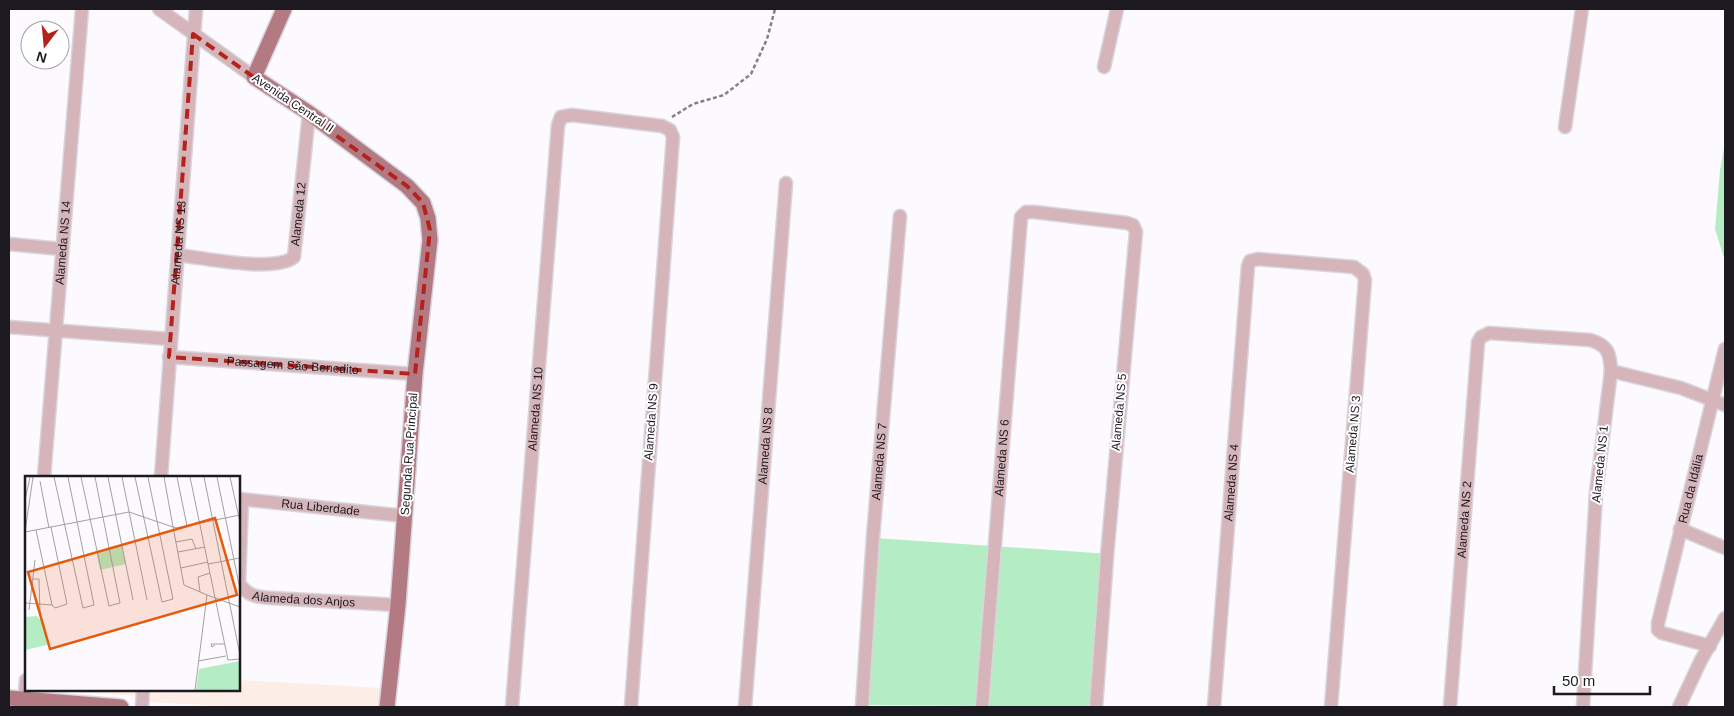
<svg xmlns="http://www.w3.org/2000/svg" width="1734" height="716" font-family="Helvetica,sans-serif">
	<rect width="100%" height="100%" fill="#fcfafe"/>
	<g fill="#fceee7">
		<polygon points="239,680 381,688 380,707 241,707 147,702 148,690 239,690"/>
		<polygon points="43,690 140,690 139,696"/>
	</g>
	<g fill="#b4edc4">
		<polygon points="1725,143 1725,261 1715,229 1720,170"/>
		<polygon points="875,538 1110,554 1099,707 863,705"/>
	</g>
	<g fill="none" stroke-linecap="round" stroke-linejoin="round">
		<defs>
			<g id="minor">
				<polyline points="159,9 254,77"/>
				<polyline points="1104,67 1117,9"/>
				<polyline points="1565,127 1582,9"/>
				<polyline points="9,244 61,249"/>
				<path id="s1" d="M 178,255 C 203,258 275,273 294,257 L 309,113"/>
				<polyline points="9,327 170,339"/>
				<path id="s2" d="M 169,357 L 415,374"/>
				<polyline points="1611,371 1681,388 1725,405"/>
				<path id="s3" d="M 44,477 L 82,9"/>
				<path id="s4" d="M 161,477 L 196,9"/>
				<path id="s5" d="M 239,499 L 405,516"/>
				<path id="s6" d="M 242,499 L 239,583 C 247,596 257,597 271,598 L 398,605"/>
				<polyline points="1680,529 1725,548"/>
				<path id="s7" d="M 1710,646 L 1662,633 L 1658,630 L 1658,623 L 1725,349"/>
				<polyline points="24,707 26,680"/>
				<polyline points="142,707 143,690"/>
				<path id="s8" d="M 512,707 L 558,125 L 561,117 L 572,115 L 662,126 L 670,130 L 673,137 L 631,707"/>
				<path id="s9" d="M 745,707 L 786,183"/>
				<path id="s10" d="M 862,707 L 873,537 L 900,216"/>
				<path id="s11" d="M 982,707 L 1021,217 L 1026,212 L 1034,212 L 1127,223 L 1133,225 L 1136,232 L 1107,556 L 1096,707"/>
				<path id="s12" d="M 1214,707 L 1248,266 L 1250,261 L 1258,259 L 1354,267 L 1363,274 L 1365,280 L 1331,707"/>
				<path id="s13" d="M 1450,707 L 1478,342 L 1481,337 L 1489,333 L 1590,340 C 1608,345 1610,353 1611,371 L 1596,493 L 1583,707"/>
				<polyline points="1679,707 1701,660 1725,618"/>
			</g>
			<g id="major">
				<polyline points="284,9 254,77 309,113 407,186 423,203 428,218 430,240 415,374 398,605 387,707"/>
				<polyline points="9,698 121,707"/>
			</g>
		</defs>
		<use href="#minor" stroke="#d8d6da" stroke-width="15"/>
		<use href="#major" stroke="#d8d6da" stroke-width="18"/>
		<polyline stroke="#838086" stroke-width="2.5" stroke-dasharray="4 2.5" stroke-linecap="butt" points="672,117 693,104 724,95 751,74 767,39 775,9"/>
		<use href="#minor" stroke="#d6b5ba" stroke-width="12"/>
		<use href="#major" stroke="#b37a84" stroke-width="15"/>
	</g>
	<path fill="none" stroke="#b2231d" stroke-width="4" stroke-dasharray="10 6" stroke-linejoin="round" d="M 193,34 L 407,186 L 423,203 L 430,230 L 415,374 L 169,357 Z"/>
	<g text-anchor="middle" stroke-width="4" stroke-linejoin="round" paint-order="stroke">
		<g font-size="12" fill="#1d1920" stroke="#fff">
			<text transform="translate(293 103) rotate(34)" y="4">Avenida Central II</text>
			<text dy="4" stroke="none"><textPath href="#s1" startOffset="161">Alameda 12</textPath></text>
			<text dy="4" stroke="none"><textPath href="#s3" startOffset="235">Alameda NS 14</textPath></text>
			<text dy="4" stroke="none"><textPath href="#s4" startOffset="235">Alameda NS 13</textPath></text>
			<text dy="4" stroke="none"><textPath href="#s2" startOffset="124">Passagem São Benedito</textPath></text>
			<text dy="4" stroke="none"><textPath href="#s8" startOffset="299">Alameda NS 10</textPath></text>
			<text transform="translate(1119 412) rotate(-85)" y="4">Alameda NS 5</text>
			<text transform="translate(651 422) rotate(-86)" y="4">Alameda NS 9</text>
			<text transform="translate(1353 434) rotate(-85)" y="4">Alameda NS 3</text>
			<text dy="4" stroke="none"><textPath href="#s9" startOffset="262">Alameda NS 8</textPath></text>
			<text transform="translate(409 454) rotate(-86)" y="4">Segunda Rua Principal</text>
			<text dy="4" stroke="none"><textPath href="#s11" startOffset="250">Alameda NS 6</textPath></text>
			<text dy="4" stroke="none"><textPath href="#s10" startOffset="246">Alameda NS 7</textPath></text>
			<text transform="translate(1600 464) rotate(-84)" y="4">Alameda NS 1</text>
			<text dy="4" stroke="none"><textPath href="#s12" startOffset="225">Alameda NS 4</textPath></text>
			<text dy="4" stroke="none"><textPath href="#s7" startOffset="200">Rua da Idália</textPath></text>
			<text dy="4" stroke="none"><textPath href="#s5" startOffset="82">Rua Liberdade</textPath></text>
			<text dy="4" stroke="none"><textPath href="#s13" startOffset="188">Alameda NS 2</textPath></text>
			<text dy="4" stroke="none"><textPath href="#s6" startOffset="154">Alameda dos Anjos</textPath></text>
		</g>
	</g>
	<g transform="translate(25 476)">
		<rect width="215" height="215" fill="#fcfafe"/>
		<path d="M 97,70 L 101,88 L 75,94 L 71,75 ZM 12,140 L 20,148 L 22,169 L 0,174 L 0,141 ZM 215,185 L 215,214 L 171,214 L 174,193 Z" fill="#b4edc4"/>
		<path fill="none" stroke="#a3a0a5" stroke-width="1" d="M 29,1 L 58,132 L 69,129 L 43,1M 56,1 L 84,130 L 95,127 L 70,1M 83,1 L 108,124M 97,1 L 122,124M 110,1 L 137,126 L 148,123 L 123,1M 139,1 L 148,51M 152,1 L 162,50M 165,1 L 203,184 L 215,183M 179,1 L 215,179M 192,1 L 215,113M 205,1 L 215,46M 15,5 L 24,52M 0,24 L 5,1M 148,51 L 159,109 L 182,119 L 170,214M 11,54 L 27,129 L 30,132 L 42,128 L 26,51M 0,56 L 104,36 L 151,52 L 215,39M 0,56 L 8,1M 151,66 L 167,63 L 171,73M 153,76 L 180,71M 183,88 L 215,82M 156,92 L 183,86M 8,103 L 14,103 L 15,137M 175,116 L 173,101 L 185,97M 182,119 L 215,131M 0,127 L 27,129M 4,134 L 10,84M 190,169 L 187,171 L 186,168 L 199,168M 173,185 L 201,180"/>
		<path fill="#e8590c" fill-opacity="0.15" stroke="#e8590c" stroke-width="2.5" d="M 190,42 L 212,119 L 25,173 L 3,96 Z"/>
		<rect width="215" height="215" fill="none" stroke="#1d1920" stroke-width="2.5"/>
	</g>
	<rect width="1734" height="716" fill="none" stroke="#1d1920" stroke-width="20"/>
	<g transform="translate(45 45) rotate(196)"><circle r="24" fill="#ffffff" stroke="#a5a3a6"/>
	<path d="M0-4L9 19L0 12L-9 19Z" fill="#b2231d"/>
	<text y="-8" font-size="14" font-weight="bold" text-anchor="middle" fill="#1d1920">N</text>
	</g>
	<path d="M1554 686v8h96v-8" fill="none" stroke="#1d1920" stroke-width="2.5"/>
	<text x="1562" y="686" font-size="15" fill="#1d1920" stroke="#ffffff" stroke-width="4" paint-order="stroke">50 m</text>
</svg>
